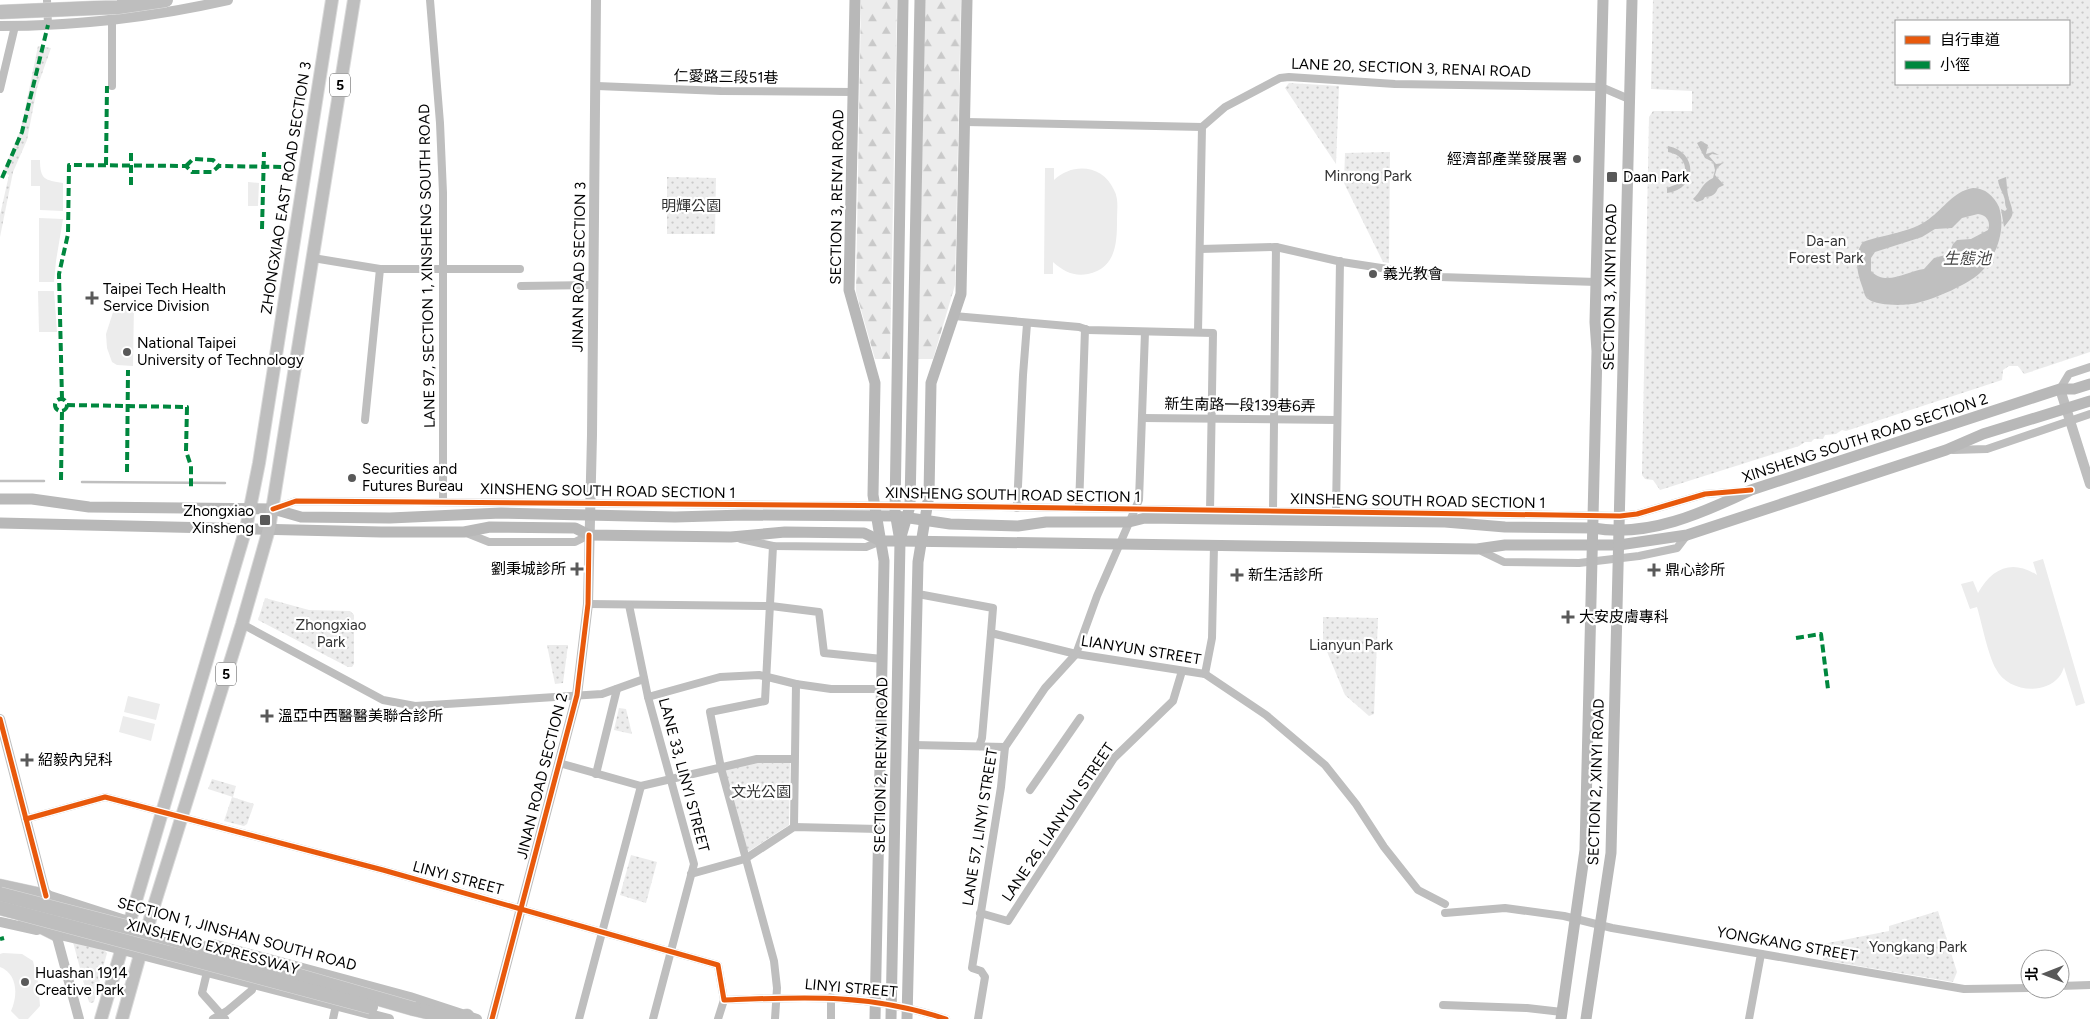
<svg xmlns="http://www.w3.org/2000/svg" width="2090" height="1019" font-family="Figtree,'Noto Sans TC',sans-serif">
	<defs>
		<pattern id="forest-firs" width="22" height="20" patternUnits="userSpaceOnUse" patternTransform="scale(1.25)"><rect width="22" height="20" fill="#ececec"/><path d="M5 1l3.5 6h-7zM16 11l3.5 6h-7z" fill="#c9c9c9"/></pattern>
		<pattern id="park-dots" width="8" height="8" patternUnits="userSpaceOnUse" patternTransform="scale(1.25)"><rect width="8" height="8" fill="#ececec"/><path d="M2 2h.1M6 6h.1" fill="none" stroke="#c9c9c9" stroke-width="1.8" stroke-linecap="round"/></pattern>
	</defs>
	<rect width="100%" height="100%" fill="#fff"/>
	<g fill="#ececec">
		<path d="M 31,160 L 40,160 C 40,180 45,180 63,183 L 63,211 L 40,210 L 40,186 L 31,186 Z"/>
		<path d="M 1045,168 L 1054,168 L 1054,180 C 1073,162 1103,165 1114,190 C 1119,199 1117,209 1117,220 C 1117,243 1116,268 1088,274 C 1074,277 1063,271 1053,262 L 1053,274 L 1044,274 Z"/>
		<polygon points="248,182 259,183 258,206 248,206"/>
		<polygon points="39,218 63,219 56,261 54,282 39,282"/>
		<polygon points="38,291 54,291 57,332 39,332"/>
		<polygon points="116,303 134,303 133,366 117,365 112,362 107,348 106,334"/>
		<path d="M 2043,559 L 2085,703 L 2076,706 L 2064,667 C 2063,670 2061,675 2059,677 C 2043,696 2007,691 1996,669 C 1988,655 1982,624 1977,607 L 1970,609 L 1961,584 L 1973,581 L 1978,593 C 1992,568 2012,559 2037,575 L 2033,562 Z"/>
		<polygon points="128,696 160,704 156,720 124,712"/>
		<polygon points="123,716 155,724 151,741 119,732"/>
		<path d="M 3,953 L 22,954 L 33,961 L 38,982 L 40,1006 L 28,1019 L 19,1019 L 11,1011 C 18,996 18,974 0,967 L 0,954 Z"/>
	</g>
	<g fill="url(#forest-firs)">
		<polygon points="861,0 897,0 890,359 875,359 856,292"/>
		<polygon points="925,0 961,0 955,285 933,359 918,359"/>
	</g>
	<g fill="url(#park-dots)" fill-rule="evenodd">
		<path d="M 1653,0 L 2090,0 L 2090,352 L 2024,374 L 2018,366 L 2009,366 L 2003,370 L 2002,380 L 1846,431 L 1842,430 L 1836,434 L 1825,435 L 1823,439 L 1814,439 L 1811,442 L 1805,442 L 1799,446 L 1660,490 L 1653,480 L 1645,479 L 1642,475 L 1649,117 L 1653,111 L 1692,111 L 1692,91 L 1651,89 ZM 1896,21 L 2069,21 L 2069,84 L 1896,84 Z"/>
		<polygon points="38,46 51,48 37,88 27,140 13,172 0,237 0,215 9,175 3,172 21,129"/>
		<polygon points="1289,83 1339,86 1336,164 1285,88"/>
		<polygon points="1390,152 1389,263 1383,262 1344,183 1345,153"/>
		<polygon points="667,177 716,178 715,234 667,234"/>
		<polygon points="265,598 309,610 350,611 354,615 354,664 352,667 348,667 258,620"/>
		<polygon points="1323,617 1378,618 1374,714 1369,716 1345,695 1323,642"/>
		<polygon points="547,645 568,645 563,683 555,684"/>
		<polygon points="619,708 626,709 632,734 614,730"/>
		<polygon points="756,761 790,761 789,825 746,853 724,769"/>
		<polygon points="212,779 236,786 233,797 208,789"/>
		<polygon points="232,797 254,804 247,824 244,826 224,821"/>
		<polygon points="631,855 657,862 646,903 620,895"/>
		<polygon points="1938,911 1957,972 1953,982 1823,960 1823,944 1889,931 1889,926"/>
		<polygon points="73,942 104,950 107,953 94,1002 91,1003 89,1002"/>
	</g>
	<g fill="#bfbfbf" fill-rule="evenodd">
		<path d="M 1701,141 L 1708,145 L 1706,154 L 1713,152 L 1719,155 L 1712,154 L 1709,156 L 1716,164 L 1723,163 L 1717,168 L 1715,175 L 1724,185 L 1718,188 C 1716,194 1712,197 1705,197 L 1703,200 L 1697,202 L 1693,199 C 1702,190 1702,183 1713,178 L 1715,170 L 1713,162 L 1705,158 L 1697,143 Z"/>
		<path d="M 1668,146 C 1698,152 1698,189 1667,193 L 1667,188 L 1680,183 C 1690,170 1685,155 1668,152 Z"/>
		<path d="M 2006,177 C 2007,185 2007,194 2010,202 C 2014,215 2014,215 2004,227 L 2001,209 L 2005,211 L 2007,209 C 2004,204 2006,202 2004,197 C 2002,190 1999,188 1998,180 Z"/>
		<path d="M 1973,188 C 1985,188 1994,196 1999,207 C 2006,229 1997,255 1982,271 C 1970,284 1934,299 1917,303 C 1906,306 1877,306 1868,299 C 1864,296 1864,291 1862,286 C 1857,272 1853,255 1863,242 C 1885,234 1910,233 1929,219 C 1944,208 1954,191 1973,188 ZM 1978,214 C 1987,215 1991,222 1988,230 L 1971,239 L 1957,240 L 1953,244 L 1949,254 L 1934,258 L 1924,269 C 1907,271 1886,287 1871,271 L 1871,258 L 1875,252 L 1922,237 L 1935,229 L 1952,228 L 1962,218 Z"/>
	</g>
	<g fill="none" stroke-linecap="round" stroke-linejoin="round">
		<g stroke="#bfbfbf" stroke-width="2.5">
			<polyline points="0,481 44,481"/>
			<polyline points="82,482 225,483"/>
		</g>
		<defs>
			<g id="primary">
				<polyline points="101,1019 246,528 259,463 332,0"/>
				<polyline points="122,1019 152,912 242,624 269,529 354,0"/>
			</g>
			<g id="trunk">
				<polyline points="0,886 46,896"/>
				<polyline points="25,920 36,924 56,934"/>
				<polyline points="414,1009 457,1019 467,1016"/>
			</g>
		</defs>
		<use href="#primary" stroke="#dbdbdb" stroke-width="14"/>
		<use href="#trunk" stroke="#dbdbdb" stroke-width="15"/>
		<g stroke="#bebebe" stroke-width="8">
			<polyline points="47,0 48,25"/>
			<polyline points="430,0 440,123 443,193 443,502"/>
			<polyline points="112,20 112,86"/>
			<polyline points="597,86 721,91 854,92"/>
			<polyline points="0,89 15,26"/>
			<polyline points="965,122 1202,127 1225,107 1280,78 1289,77 1395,84 1601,87 1629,99"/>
			<polyline points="1200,249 1276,247 1342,262 1440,277 1597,282"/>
			<polyline points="313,258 380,269 520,269"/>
			<polyline points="521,286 594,285"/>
			<polyline points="954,316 1079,327 1088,330 1213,333 1210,511"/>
			<polyline points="1198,332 1202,127"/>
			<polyline points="2060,389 2069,374 2090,367"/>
			<polyline points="1142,418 1337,420"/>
			<polyline points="365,420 380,269"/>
			<polyline points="1953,450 1987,449 2090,414"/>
			<polyline points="1017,508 1023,375 1027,324"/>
			<polyline points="1079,508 1085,329"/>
			<polyline points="273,509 296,501 927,506 1620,516 1637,514 1705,494 1744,491"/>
			<polyline points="1273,511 1276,247"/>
			<polyline points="1336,512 1340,261"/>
			<polyline points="464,532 489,542 575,542 589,535"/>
			<polyline points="741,539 773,546 866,547 881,541"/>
			<polyline points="773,546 765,701 710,712 721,768 774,961 777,988 775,1019"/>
			<polyline points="1477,549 1504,562 1579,563 1639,556 1677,548 1687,535"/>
			<polyline points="918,594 993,608 991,633 1076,654 1205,674 1266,715 1325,765 1356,804 1384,847 1418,890 1445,904"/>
			<polyline points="588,604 771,606 819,612 824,653 882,659"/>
			<polyline points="629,605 648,697 694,864 653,1019"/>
			<polyline points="242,624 383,700 415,706 602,694 644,679"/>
			<polyline points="1205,674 1212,638 1214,545"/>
			<polyline points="648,697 720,677 759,675 796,684 831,689 881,689"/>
			<polyline points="914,745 1005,747"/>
			<polyline points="979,746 982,738 991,633"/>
			<polyline points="559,763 641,786 757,759 794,759"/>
			<polyline points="596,774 617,689"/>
			<polyline points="1030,790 1080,718"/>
			<path d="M 26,819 L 105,797 L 383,870 L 718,965 L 724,1000 C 804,997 868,993 946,1019"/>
			<polyline points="794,827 796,684"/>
			<polyline points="691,874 745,859 794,827 879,829"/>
			<polyline points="980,913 1008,921 1114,758 1173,701 1182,671"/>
			<polyline points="1445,913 1505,908 1564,916 1612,928 1964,989 2030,988"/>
			<polyline points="208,968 202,993 225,1019"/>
			<polyline points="2060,986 2090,985"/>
			<polyline points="1443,1005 1527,1008 1562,1012"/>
			<polyline points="213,1019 227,1011 252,990 253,985"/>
			<polyline points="333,1019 336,1005"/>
			<polyline points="579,1019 641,786"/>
			<polyline points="718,1019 724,1000"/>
			<polyline points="831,1019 831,997"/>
			<polyline points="978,1019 985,977 981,971 972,968 1001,787 1005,747 1045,688 1076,654 1097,596 1139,500 1145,332"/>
			<polyline points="1749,1019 1761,954"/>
		</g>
		<g stroke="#bebebe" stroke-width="10">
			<path d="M 0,26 C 77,26 153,17 228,0"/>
			<polyline points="2060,389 2090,484"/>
			<polyline points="0,719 47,900"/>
			<polyline points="41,893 125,920"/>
			<polyline points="0,922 37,930"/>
			<polyline points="55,930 79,1019"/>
			<polyline points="51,933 107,946 389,1019"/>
			<polyline points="213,944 410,997 477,1019"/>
			<polyline points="492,1019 577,695 588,604 592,435 596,0"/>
		</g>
		<g stroke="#b8b8b8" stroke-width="11">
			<polyline points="855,0 849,290 875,383 873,495 884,561 875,1019"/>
			<path d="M 0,499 L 32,499 L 89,507 L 273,509 L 301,517 L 390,518 L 501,513 L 675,517 L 744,515 L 896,516 L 950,524 L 1018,526 L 1046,522 L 1129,522 L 1145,518 L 1445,522 L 1505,527 L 1593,528 C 1647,538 1703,513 1751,490 L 2060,389 L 2074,389 L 2090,384"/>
			<polyline points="0,523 381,532 464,532 490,527 575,528 589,535 731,537 785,532 864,533 881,541 900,541 1477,549 1505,545 1619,545 1687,535 1946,450 1983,434 2090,401"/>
			<polyline points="900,540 910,506 920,0"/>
			<polyline points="891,1019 900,541 895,512 903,0"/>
			<polyline points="907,1019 918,562 929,495 931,383 961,294 967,0"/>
			<polyline points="1561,1019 1585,850 1597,351 1595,322 1603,0"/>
			<polyline points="1586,1019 1611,853 1632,0"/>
		</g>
		<use href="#primary" stroke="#bebebe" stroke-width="12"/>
		<use href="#trunk" stroke="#bebebe" stroke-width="14"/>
		<defs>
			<g id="trunk-bridge">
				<polyline points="0,12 118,7 166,0"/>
				<polyline points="0,894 154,934 414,1009"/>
				<polyline points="0,908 371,1007"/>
			</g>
		</defs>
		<use href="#trunk-bridge" stroke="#dbdbdb" stroke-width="15" stroke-linecap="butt"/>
		<use href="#trunk-bridge" stroke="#bebebe" stroke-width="14"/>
		<g stroke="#00873e" stroke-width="4" stroke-dasharray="8 4" stroke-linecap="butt">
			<polyline points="106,165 107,86"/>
			<polyline points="186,166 193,159 213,160 219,166"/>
			<polyline points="2,178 22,132 48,25"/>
			<polyline points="131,185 131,150"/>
			<polyline points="262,229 264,152"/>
			<polyline points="62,399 59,274 68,234 69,165 186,166 192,172 212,172 219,166 284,167"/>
			<circle cx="61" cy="405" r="6"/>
			<polyline points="67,405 187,407 186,451 191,466 191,489"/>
			<polyline points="127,472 128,370"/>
			<polyline points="61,480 62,411"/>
			<polyline points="1796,638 1821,634 1828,689"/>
			<polyline points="0,939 4,938"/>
		</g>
		<defs>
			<g id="cycleway">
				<polyline points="273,509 296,501 927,506 1620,516 1637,514 1705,494 1751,490"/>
				<polyline points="0,719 46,896"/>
				<path d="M 26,819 L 105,797 L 383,870 L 718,965 L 724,1000 C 804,997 868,993 946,1019"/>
				<polyline points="492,1019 577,695 588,604 589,535"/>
			</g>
		</defs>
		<use href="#cycleway" stroke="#fff" stroke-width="8"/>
		<use href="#cycleway" stroke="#e8590c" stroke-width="5"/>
	</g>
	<g fill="#595959" stroke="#fff" stroke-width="2">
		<circle cx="1577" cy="159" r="5"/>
		<rect x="1606" y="171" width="12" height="12" rx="2.5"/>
		<circle cx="1373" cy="274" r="5"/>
		<path d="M89.5 290.5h5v5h5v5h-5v5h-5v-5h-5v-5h5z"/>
		<circle cx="127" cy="352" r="5"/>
		<circle cx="352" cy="478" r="5"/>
		<rect x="259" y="514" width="12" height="12" rx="2.5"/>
		<path d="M574.5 561.5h5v5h5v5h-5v5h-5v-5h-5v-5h5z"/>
		<path d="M1651.5 562.5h5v5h5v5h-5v5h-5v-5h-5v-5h5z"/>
		<path d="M1234.5 567.5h5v5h5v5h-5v5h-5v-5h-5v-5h5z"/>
		<path d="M1565.5 609.5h5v5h5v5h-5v5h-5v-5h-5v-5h5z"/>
		<path d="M264.5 708.5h5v5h5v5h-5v5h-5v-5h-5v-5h5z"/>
		<path d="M24.5 752.5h5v5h5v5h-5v5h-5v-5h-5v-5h5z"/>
		<circle cx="25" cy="982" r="5"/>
	</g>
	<g text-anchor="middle" stroke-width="4.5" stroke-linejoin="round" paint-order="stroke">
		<g fill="#fff" stroke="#4c4c4c" stroke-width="1">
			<rect x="330" y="73.5" width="20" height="23" rx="4"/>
			<rect x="216" y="662.5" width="20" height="23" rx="4"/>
		</g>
		<g font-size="14" font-weight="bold" fill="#000">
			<text x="340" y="90">5</text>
			<text x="226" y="679">5</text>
		</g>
		<g font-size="15" fill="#000" stroke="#fff">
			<text transform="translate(1411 68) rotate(2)" y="5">LANE 20, SECTION 3, RENAI ROAD</text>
			<text transform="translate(726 77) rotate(1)" y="5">仁愛路三段51巷</text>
			<text transform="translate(286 188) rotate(-81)" y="5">ZHONGXIAO EAST ROAD SECTION 3</text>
			<text transform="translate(837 197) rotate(-89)" y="5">SECTION 3, REN’AI ROAD</text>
			<text transform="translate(427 266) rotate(-91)" y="5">LANE 97, SECTION 1, XINSHENG SOUTH ROAD</text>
			<text transform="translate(579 267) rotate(-89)" y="5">JINAN ROAD SECTION 3</text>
			<text transform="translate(1610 287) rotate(-89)" y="5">SECTION 3, XINYI ROAD</text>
			<text transform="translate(1240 405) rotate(1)" y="5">新生南路一段139巷6弄</text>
			<text transform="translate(1865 438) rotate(-18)" y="5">XINSHENG SOUTH ROAD SECTION 2</text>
			<text transform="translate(608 491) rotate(1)" y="5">XINSHENG SOUTH ROAD SECTION 1</text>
			<text transform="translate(1013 495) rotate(1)" y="5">XINSHENG SOUTH ROAD SECTION 1</text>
			<text transform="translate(1418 501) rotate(1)" y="5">XINSHENG SOUTH ROAD SECTION 1</text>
			<text transform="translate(1141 650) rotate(9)" y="5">LIANYUN STREET</text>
			<text transform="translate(881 765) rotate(-89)" y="5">SECTION 2, REN’AI ROAD</text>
			<text transform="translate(684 775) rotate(75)" y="5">LANE 33, LINYI STREET</text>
			<text transform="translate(542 776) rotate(-76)" y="5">JINAN ROAD SECTION 2</text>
			<text transform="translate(1596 782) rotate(-88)" y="5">SECTION 2, XINYI ROAD</text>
			<text transform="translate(1058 822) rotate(-56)" y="5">LANE 26, LIANYUN STREET</text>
			<text transform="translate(980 827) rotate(-81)" y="5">LANE 57, LINYI STREET</text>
			<text transform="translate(458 878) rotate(15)" y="5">LINYI STREET</text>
			<text transform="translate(237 934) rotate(15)" y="5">SECTION 1, JINSHAN SOUTH ROAD</text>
			<text transform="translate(1787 944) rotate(10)" y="5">YONGKANG STREET</text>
			<text transform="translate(213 947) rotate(15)" y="5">XINSHENG EXPRESSWAY</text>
			<text transform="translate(851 988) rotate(5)" y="5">LINYI STREET</text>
		</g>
		<g font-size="15" fill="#000" stroke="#fff" text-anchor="start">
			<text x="1567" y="164" text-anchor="end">經濟部產業發展署</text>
			<text x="1623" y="182">Daan Park</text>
			<text x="1383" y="279">義光教會</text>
			<text x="103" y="294">Taipei Tech Health<tspan x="103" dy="17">Service Division</tspan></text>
			<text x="137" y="348">National Taipei<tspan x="137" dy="17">University of Technology</tspan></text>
			<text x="362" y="474">Securities and<tspan x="362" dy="17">Futures Bureau</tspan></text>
			<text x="254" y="516" text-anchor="end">Zhongxiao<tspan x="254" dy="17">Xinsheng</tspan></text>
			<text x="566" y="574" text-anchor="end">劉秉城診所</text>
			<text x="1665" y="575">鼎心診所</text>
			<text x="1248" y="580">新生活診所</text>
			<text x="1579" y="622">大安皮膚專科</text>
			<text x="278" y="721">溫亞中西醫醫美聯合診所</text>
			<text x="38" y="765">紹毅內兒科</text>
			<text x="35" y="978">Huashan 1914<tspan x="35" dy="17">Creative Park</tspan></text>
		</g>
		<g font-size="15" fill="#333" stroke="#fff">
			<text x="1368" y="181">Minrong Park</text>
			<text x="691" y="211">明輝公園</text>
			<text x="1826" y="246">Da-an<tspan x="1826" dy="17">Forest Park</tspan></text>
			<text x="331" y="630">Zhongxiao<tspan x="331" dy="17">Park</tspan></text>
			<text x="1351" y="650">Lianyun Park</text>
			<text x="761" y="797">文光公園</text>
			<text x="1918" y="952">Yongkang Park</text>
		</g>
		<g font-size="16" font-style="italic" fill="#444" stroke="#fff">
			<text x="1967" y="264">生態池</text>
		</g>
	</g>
	<rect x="1895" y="20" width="175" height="65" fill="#ffffff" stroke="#999999"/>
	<rect x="1905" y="36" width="25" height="8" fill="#e8590c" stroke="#999999"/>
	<text x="1940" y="45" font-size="15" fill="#000000">自行車道</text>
	<rect x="1905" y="61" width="25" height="8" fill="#00873e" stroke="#999999"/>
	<text x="1940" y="70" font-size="15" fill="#000000">小徑</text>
	<g transform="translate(2045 974) rotate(270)"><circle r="24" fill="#ffffff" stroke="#999999"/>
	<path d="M0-4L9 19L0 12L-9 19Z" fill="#595959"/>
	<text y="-8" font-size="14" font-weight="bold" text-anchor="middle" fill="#000000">北</text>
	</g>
</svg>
